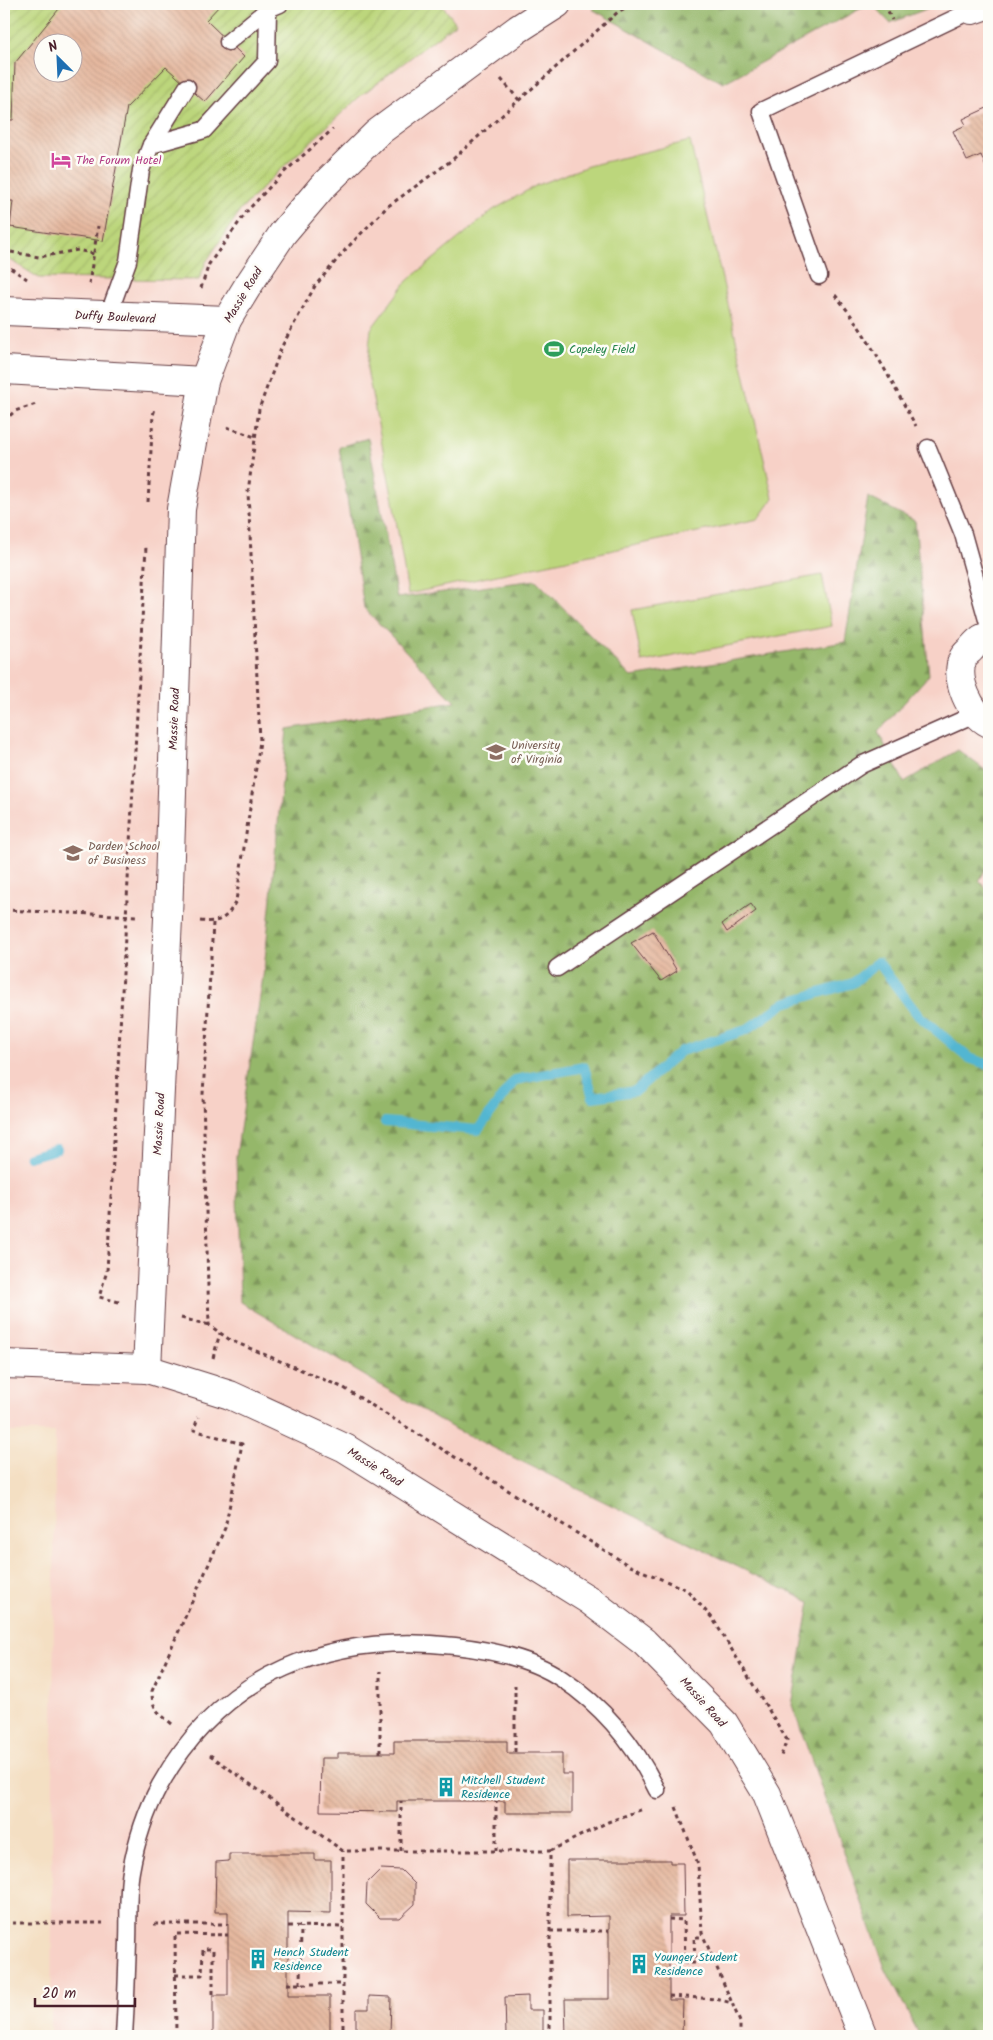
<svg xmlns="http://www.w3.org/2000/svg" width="993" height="2040" font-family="Kalam,sans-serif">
	<defs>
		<pattern id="forest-firs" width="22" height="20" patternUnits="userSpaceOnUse" patternTransform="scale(1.25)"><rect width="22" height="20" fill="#95b76b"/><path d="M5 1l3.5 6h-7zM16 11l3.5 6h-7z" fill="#7c9458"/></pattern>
		<pattern id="garden-furrows" width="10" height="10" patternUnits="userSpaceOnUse" patternTransform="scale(1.25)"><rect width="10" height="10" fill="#bcd67b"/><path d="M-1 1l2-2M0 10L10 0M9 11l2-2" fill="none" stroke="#a3b76a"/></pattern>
		<pattern id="building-back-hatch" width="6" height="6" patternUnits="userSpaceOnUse" patternTransform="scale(1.25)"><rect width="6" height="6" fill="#e5b89f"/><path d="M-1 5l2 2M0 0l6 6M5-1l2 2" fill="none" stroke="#c69e89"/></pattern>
	</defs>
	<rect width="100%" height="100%" fill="#fdfcf7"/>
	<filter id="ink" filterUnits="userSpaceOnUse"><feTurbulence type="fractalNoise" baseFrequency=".02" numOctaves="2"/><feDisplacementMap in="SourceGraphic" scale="10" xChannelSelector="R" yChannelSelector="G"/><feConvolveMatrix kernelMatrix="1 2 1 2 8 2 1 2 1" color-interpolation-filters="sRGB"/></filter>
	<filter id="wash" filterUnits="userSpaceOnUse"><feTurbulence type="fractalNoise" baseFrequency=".0096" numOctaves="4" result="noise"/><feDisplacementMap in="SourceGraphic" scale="20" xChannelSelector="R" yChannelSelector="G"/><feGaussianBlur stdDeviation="1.12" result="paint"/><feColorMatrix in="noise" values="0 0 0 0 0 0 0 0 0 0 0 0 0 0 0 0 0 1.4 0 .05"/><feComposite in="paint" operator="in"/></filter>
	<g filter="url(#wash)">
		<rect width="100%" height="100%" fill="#f4dfc3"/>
		<path fill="#f7d1c7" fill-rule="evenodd" d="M 4,4 L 989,4 L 989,2036 L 51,2036 L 55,1432 L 4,1432 ZM 42,42 L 72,42 L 72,72 L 42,72 Z"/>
		<g fill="#bcd67b" stroke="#837a53">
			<polygon points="690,141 773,498 758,519 408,594 392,495 367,369 371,329 407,281 493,210 537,185 588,166"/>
			<polygon points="822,575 832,626 642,662 632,610"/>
		</g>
		<g fill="url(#forest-firs)" stroke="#706b4b">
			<polygon points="602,4 869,4 723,83 592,9"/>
			<polygon points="872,4 939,4 890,23"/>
			<polygon points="368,438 397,598 536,580 631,677 845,642 868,497 915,521 929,675 878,732 904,782 958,750 989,773 989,864 979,881 989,892 989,2036 920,2036 885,1968 792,1705 810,1602 453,1428 240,1302 236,1156 264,970 287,729 455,702 364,608 339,447"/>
		</g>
		<path fill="url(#garden-furrows)" stroke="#837a53" fill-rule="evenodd" d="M 4,4 L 441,4 L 456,23 L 359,97 L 274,176 L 240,211 L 206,262 L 199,280 L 39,278 L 4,256 ZM 42,42 L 72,42 L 72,72 L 42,72 Z"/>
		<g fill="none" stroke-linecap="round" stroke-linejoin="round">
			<g stroke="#52b6d1" stroke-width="10">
				<polyline points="385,1122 478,1130 515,1080 584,1067 593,1097 635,1091 681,1051 746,1030 785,1003 853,983 878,962 918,1015 969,1058 989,1065"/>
				<polyline points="29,1157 57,1149"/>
			</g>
		</g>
		<g id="blocks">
			<g fill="url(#building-back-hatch)" fill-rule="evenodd">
				<path d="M 63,4 L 221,4 L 206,20 L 244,57 L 205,102 L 166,67 L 127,107 L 103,241 L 10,227 L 13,201 L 4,201 L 4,120 L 13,120 L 15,63 ZM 42,42 L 72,42 L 72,72 L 42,72 Z"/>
				<polygon points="989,107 989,169 987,170 981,155 967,161 953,131 966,125 963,119"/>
				<polygon points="751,904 756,911 727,932 722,924"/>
				<polygon points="653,931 677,971 661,981 631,943"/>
				<polygon points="394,1741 507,1741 507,1753 562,1753 562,1774 572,1774 572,1813 505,1813 505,1801 397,1801 397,1812 320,1811 321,1758 338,1758 338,1753 394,1753"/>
				<polygon points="229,1854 315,1854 315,1860 331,1860 331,1913 288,1912 288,1996 330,1996 330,2036 213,2036 213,1995 228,1995 228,1912 215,1912 216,1862 229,1861"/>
				<polygon points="567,1860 670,1860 670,1863 683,1863 684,1916 669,1916 669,2000 683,2000 682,2036 566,2036 565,1999 609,1999 609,1916 567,1917"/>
				<polygon points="381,1869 401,1870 415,1884 415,1904 400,1918 380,1918 366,1904 367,1883"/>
				<polygon points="369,1996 391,1997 390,2036 356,2036 356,2009 369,2009"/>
				<polygon points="528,1996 528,2010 543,2010 543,2036 506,2036 505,1997"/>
			</g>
		</g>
	</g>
	<g filter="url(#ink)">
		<use href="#blocks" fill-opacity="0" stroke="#643c42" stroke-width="1"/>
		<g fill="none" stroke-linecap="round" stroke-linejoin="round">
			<defs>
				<g id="lane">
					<polyline points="228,42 268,9 280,4"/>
					<polyline points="151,145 204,130 267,61 268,9"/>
					<polyline points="819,276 761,111 972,10"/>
					<polyline points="108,316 128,261 141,170 151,145 187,87"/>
					<polyline points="928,448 963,534 989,627"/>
					<polyline points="557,968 861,765 978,713"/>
					<path d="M 124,2036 C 126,2004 127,1972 128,1941 C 129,1918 127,1893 131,1871 C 136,1842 146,1811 160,1785 C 223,1672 331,1632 455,1646 C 490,1650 533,1659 562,1679 C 604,1707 635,1745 657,1790"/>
				</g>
				<g id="street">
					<polyline points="972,10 989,4"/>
					<polyline points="4,311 227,320"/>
					<polyline points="4,370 204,381"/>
					<path d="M 989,636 C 980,638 977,642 971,649 C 968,652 964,655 963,658 C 954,679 970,714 989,723"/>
				</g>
				<g id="secondary">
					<polyline points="4,1364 147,1369 230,1395 345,1448 589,1600 644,1642 724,1723 767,1794 863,2036"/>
					<polyline points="147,1369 168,918 181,509 204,381 227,320 249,284 283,233 322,187 377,133 518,29 557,4"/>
				</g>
			</defs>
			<use href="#lane" stroke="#643c42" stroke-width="19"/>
			<use href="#street" stroke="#643c42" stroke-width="30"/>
			<use href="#secondary" stroke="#643c42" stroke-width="30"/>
			<g stroke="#643c42" stroke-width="3" stroke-dasharray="4 4" stroke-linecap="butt">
				<polyline points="885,4 892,20"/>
				<polyline points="501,79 519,100"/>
				<polyline points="4,213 11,214"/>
				<polyline points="4,248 11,252 39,257 78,250 94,254"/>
				<polyline points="4,264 27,279"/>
				<polyline points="89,284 98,226"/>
				<polyline points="201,288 209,264 248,210 281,175 333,129"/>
				<path d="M 835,295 C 868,334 891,382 916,426"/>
				<polyline points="4,421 15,411 36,404"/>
				<polyline points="227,427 255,437"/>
				<polyline points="148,502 153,415 155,409"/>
				<polyline points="4,910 137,916"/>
				<path d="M 200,921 C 221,923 226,919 236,901 L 260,741 L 248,492 L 259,409 L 282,346 L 315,286 L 346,249 L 387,207 L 452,160 L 619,11 L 634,4"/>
				<polyline points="213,923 203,1094 209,1325 230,1340 344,1388 628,1565 687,1590 713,1619 787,1740 781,1756"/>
				<polyline points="119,1302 99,1297 107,1271 146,546"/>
				<polyline points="181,1318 209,1325"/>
				<polyline points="213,1358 220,1333"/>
				<path d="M 172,1724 C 158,1712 152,1710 152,1691 L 225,1528 L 242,1444 L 194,1430 L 198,1417"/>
				<polyline points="515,1752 515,1685"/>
				<polyline points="380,1753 380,1671"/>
				<polyline points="210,1755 343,1851 550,1851 550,2036"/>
				<polyline points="676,1807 698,1864 702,1933 732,2003"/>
				<polyline points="401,1851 401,1801"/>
				<polyline points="496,1851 496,1801"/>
				<polyline points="550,1851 608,1822 643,1809"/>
				<polyline points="669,1919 684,1920 685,1963 695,1963 694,1937 704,1937"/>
				<polyline points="4,1923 103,1923"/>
				<polyline points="154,1924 228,1924"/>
				<polyline points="288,1926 343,1927"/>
				<polyline points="550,1931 609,1931"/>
				<polyline points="175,1975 202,1975 203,1949 213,1949 213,1995"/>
				<polyline points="287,1984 343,1984"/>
				<polyline points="300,1984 301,1927"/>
				<polyline points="669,1996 716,1999 732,2003 740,2022 740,2036"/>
				<polyline points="176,2036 175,1934 228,1935"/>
				<polyline points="343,2036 343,1851"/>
			</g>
			<use href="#lane" stroke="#fff" stroke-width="16"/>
			<use href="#street" stroke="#fff" stroke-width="28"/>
			<use href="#secondary" stroke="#fff" stroke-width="28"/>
		</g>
	</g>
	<defs>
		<symbol id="hotel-bare" viewBox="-9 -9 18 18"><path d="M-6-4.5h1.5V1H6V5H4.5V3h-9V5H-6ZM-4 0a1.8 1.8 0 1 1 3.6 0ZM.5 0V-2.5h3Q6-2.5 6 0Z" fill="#d1479c" stroke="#fdfcf7" stroke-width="2.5" paint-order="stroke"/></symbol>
		<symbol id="stadium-bare" viewBox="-9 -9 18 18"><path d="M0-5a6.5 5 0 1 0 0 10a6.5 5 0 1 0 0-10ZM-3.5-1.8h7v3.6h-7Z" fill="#2e9e5b" stroke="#fdfcf7" stroke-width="2.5" paint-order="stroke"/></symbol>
		<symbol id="university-bare" viewBox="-9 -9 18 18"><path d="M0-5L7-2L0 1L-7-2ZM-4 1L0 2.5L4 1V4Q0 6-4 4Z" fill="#8d6e63" stroke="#fdfcf7" stroke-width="2.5" paint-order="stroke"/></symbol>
		<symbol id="building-bare" viewBox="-9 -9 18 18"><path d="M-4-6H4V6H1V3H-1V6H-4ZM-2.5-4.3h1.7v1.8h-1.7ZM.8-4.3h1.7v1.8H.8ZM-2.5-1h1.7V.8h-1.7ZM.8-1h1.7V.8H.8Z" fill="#0f9aa8" stroke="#fdfcf7" stroke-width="2.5" paint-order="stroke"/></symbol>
	</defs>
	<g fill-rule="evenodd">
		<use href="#hotel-bare" x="47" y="146" width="28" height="28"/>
		<use href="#stadium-bare" x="540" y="335" width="28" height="28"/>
		<use href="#university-bare" x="482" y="738" width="28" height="28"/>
		<use href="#university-bare" x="59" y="839" width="28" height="28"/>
		<use href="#building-bare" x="432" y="1773" width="28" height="28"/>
		<use href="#building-bare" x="244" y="1945" width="28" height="28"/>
		<use href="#building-bare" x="625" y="1950" width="28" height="28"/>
	</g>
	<g text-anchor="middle" stroke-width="5" stroke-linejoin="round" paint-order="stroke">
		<g font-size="12" fill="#b23c85" stroke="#fdfcf7" text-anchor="start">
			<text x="76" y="164">The Forum Hotel</text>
		</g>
		<g font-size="12" fill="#4a1f2b" stroke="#fdfcf7">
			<text transform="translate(243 295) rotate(-59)" y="4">Massie Road</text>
			<text transform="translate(115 317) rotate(3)" y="4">Duffy Boulevard</text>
			<text transform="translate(174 719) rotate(-88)" y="4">Massie Road</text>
			<text transform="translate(159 1124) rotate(-87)" y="4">Massie Road</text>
			<text transform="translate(375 1467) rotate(32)" y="4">Massie Road</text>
			<text transform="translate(703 1702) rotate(48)" y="4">Massie Road</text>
		</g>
		<g font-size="12" fill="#27864d" stroke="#fdfcf7" text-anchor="start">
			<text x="569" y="353">Copeley Field</text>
		</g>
		<g font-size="12" fill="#785e54" stroke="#fdfcf7" text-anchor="start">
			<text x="511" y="749">University<tspan x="511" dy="14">of Virginia</tspan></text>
			<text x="88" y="850">Darden School<tspan x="88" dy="14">of Business</tspan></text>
		</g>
		<g font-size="12" fill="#0d838f" stroke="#fdfcf7" text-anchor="start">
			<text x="461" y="1784">Mitchell Student<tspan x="461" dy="14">Residence</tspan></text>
			<text x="273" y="1956">Hench Student<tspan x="273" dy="14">Residence</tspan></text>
			<text x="654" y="1961">Younger Student<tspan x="654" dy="14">Residence</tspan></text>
		</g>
	</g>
	<rect width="993" height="2040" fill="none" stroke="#fdfcf7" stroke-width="20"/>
	<g transform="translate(58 58) rotate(336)"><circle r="24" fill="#fdfcf7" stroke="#b5a4a5"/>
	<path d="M0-4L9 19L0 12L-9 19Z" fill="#1f6fb2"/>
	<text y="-8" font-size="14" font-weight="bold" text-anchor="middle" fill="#4a1f2b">N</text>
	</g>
	<path d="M35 1998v8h100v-8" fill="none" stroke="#4a1f2b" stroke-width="2.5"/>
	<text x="42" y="1998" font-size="15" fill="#4a1f2b" stroke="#fdfcf7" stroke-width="4" paint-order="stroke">20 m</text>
</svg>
